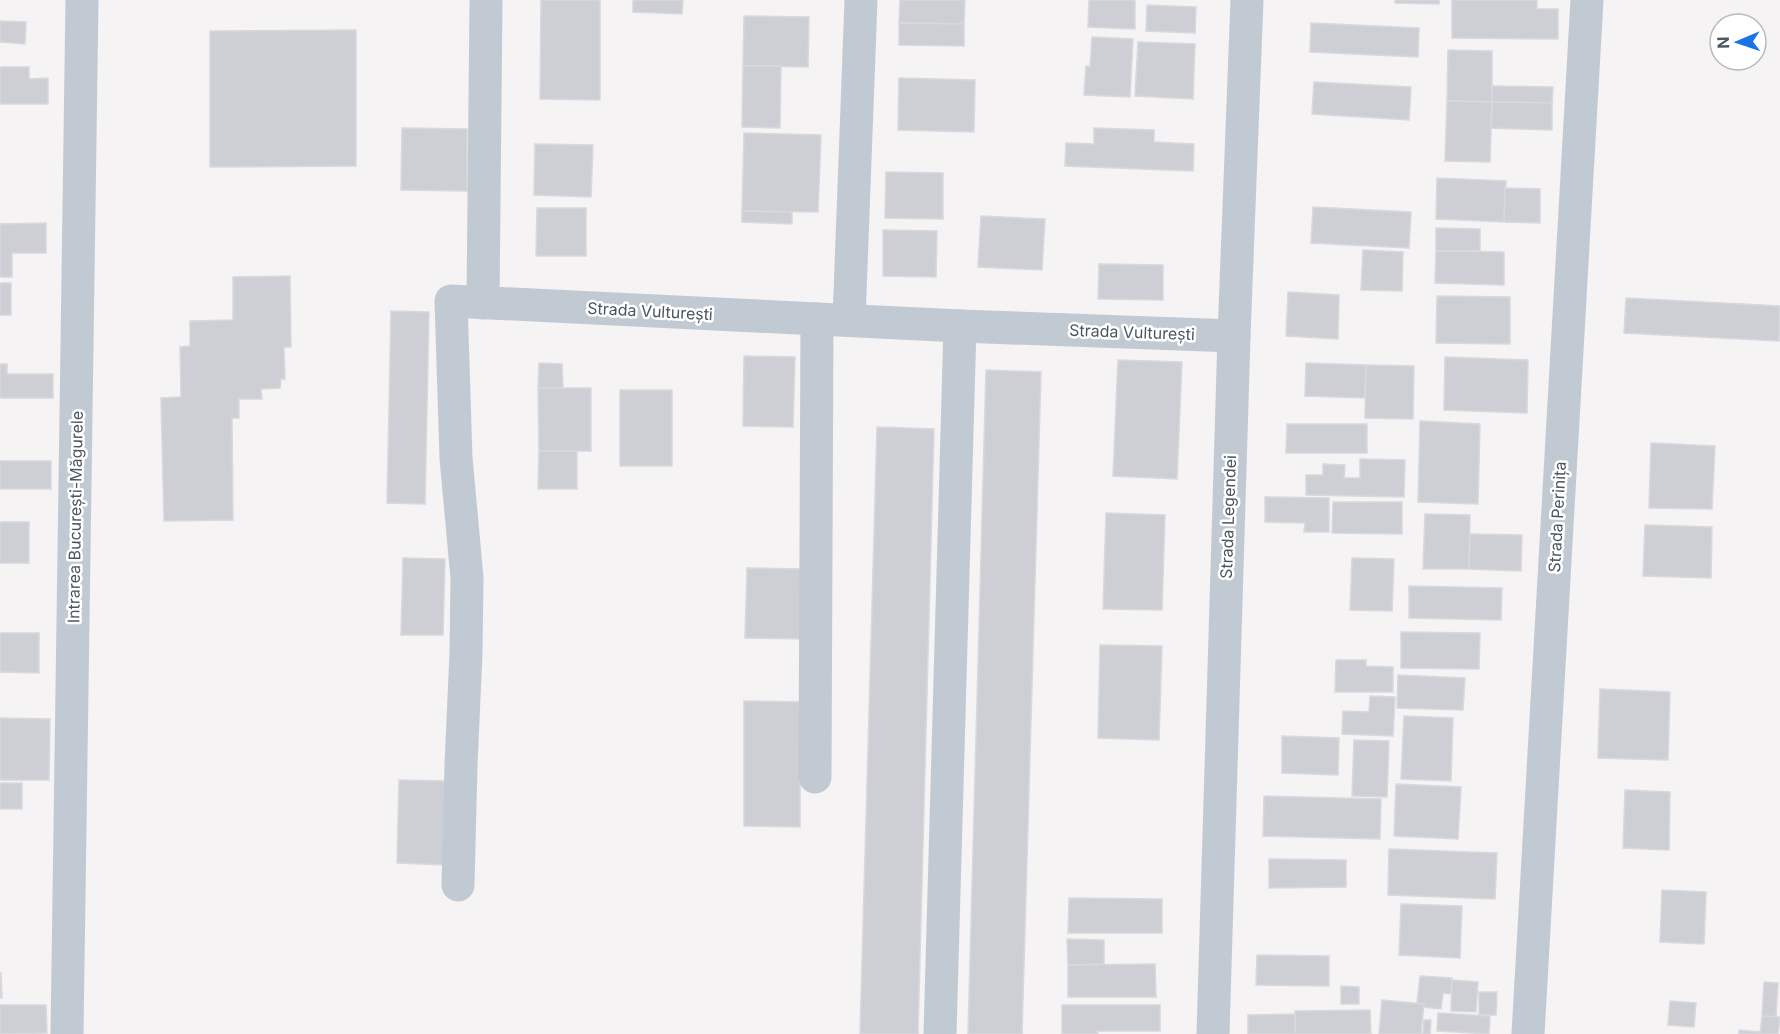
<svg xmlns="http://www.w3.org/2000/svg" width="1780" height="1034" font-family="Inter,sans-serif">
	<rect width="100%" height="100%" fill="#f5f3f3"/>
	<g fill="#cdcfd5" stroke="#d7d9de" stroke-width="1.5">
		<polygon points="541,0 600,0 600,100 540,99"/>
		<polygon points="633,0 683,0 682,14 633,12"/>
		<polygon points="900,0 965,0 964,24 899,23"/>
		<polygon points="1089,0 1135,0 1135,29 1088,27"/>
		<polygon points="1395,0 1439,0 1439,4 1395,3"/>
		<polygon points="1452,0 1537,0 1537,9 1558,9 1558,39 1452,38"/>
		<polygon points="1147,5 1196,7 1195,33 1146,31"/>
		<polygon points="744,16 809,17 808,67 743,66"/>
		<polygon points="0,21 26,22 25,44 0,42"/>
		<polygon points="899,23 964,24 964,46 899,45"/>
		<polygon points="1311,23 1419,28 1418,57 1310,52"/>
		<polygon points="356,30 356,166 210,167 210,31"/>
		<polygon points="1092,37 1133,39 1130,97 1084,95 1086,66 1090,67"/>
		<polygon points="1138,42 1195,44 1193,99 1135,96"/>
		<polygon points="1448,50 1492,51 1492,102 1447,101"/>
		<polygon points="743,66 781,66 780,128 742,127"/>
		<polygon points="0,67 29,67 29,79 48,78 48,104 0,104"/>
		<polygon points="899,78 975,80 974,132 898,130"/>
		<polygon points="1314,82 1411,87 1409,120 1312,114"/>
		<polygon points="1492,86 1553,87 1552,103 1492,102"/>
		<polygon points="1447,101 1492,102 1490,162 1445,161"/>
		<polygon points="1492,102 1552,103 1552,130 1491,128"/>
		<polygon points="402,128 467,129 467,191 401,190"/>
		<polygon points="1094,128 1154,130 1154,142 1194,144 1193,171 1065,166 1066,143 1094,144"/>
		<polygon points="744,133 821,135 818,212 742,211"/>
		<polygon points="535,144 593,145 591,197 534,195"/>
		<polygon points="886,172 943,173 943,219 885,218"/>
		<polygon points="1437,178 1506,181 1504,222 1436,219"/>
		<polygon points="1505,188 1540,189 1540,223 1504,222"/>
		<polygon points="1313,207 1411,212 1409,248 1311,243"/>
		<polygon points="537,208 586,208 586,256 536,256"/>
		<polygon points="742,211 792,212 792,224 742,222"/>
		<polygon points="981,216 1045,219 1042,270 978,267"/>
		<polygon points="46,223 46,253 12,253 12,277 0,277 0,224"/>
		<polygon points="1436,228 1480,229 1480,251 1436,251"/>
		<polygon points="883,230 937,231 936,277 883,276"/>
		<polygon points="1363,250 1403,252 1402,291 1361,290"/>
		<polygon points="1436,251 1504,252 1504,285 1435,283"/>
		<polygon points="1099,264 1163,265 1163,300 1098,299"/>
		<polygon points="290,276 291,347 284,347 285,379 281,379 280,388 261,389 262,399 239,399 239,418 232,418 233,520 164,521 161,398 181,397 180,347 190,346 190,321 233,320 233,277"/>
		<rect x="0" y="283" width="11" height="32"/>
		<polygon points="1288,292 1339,295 1338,339 1286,336"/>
		<polygon points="1437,296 1510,297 1510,344 1436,343"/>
		<polygon points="1626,298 1780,306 1779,341 1624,333"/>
		<polygon points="391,311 429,312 425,504 387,503"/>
		<polygon points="744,356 795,357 793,427 743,426"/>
		<polygon points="1445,357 1528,360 1527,413 1444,410"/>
		<polygon points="1118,360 1182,362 1177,479 1113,476"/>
		<polygon points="539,363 562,364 563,388 538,388"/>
		<polygon points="1306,363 1366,365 1365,398 1305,396"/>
		<polygon points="0,364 7,364 7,374 53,374 53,398 0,398"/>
		<polygon points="1366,365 1414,366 1413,419 1365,418"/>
		<polygon points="986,370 1041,372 1022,1034 968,1034"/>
		<polygon points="538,388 591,388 591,451 539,451"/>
		<rect x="620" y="390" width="52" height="76"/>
		<polygon points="1420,421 1480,424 1478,504 1418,502"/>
		<polygon points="1287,424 1367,424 1367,453 1286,453"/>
		<polygon points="877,427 934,429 918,1034 860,1034"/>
		<polygon points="1651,443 1715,446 1712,509 1649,508"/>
		<polygon points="539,451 577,451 577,489 538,489"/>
		<polygon points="1360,459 1405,460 1404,497 1306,495 1306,475 1323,475 1323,464 1345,465 1344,478 1360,478"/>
		<rect x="0" y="461" width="51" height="28"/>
		<polygon points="1265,497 1329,498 1329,532 1304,532 1305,523 1265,522"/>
		<polygon points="1333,502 1402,502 1402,534 1332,533"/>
		<polygon points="1106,513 1165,515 1162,610 1103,609"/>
		<polygon points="1425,514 1470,515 1469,569 1423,569"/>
		<rect x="0" y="522" width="29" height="41"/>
		<polygon points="1645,525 1712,527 1711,578 1643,576"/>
		<polygon points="1470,534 1522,535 1521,571 1469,569"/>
		<polygon points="403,558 445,559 443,635 401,635"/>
		<polygon points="1352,558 1394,559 1392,611 1350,610"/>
		<polygon points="747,568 806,569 805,639 745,638"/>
		<polygon points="1409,586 1502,588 1501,620 1409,618"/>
		<polygon points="1401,632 1480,633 1479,669 1401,668"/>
		<polygon points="0,633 39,633 39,673 0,672"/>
		<polygon points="1100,645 1162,646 1159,740 1098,738"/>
		<polygon points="1336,660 1366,660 1366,666 1393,667 1393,692 1335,692"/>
		<polygon points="1398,675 1465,678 1463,710 1397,708"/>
		<polygon points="1600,689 1670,692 1668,760 1598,758"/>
		<polygon points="1370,696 1395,697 1393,736 1342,734 1343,711 1369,712"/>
		<polygon points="744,701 800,702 800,827 744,826"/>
		<polygon points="1404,716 1453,718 1451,781 1401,779"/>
		<polygon points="0,718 50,719 49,780 0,780"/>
		<polygon points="1282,736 1339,738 1338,775 1282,773"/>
		<polygon points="1354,740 1389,741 1387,797 1352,796"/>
		<polygon points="399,780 447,781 446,865 397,863"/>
		<rect x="0" y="783" width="22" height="26"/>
		<polygon points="1396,784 1461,787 1458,839 1394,836"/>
		<polygon points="1625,790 1670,792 1669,850 1623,848"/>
		<polygon points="1264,796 1381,799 1380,839 1263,836"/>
		<polygon points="1389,849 1497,853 1495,899 1388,895"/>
		<polygon points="1269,859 1346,860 1346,887 1269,888"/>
		<polygon points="1662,890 1706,892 1704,944 1660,942"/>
		<polygon points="1069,898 1162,899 1162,933 1068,933"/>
		<polygon points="1401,904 1462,906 1460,958 1399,955"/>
		<polygon points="1067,939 1104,940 1104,964 1068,965"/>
		<polygon points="1257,955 1329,956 1329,986 1256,985"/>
		<polygon points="1155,964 1156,997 1068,997 1068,965"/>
		<polygon points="0,973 1,973 2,998 0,998"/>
		<polygon points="1420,976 1452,978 1451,994 1443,993 1441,1009 1423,1007 1424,1004 1417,1003"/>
		<polygon points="1452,980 1478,982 1476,1012 1451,1011"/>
		<polygon points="1764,982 1778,983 1776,1017 1762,1016"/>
		<polygon points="1341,986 1359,987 1359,1004 1341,1004"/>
		<polygon points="1479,992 1497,992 1496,1015 1479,1015"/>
		<polygon points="1382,1000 1424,1004 1421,1034 1379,1034"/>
		<polygon points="1670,1001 1696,1003 1694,1027 1668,1025"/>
		<polygon points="0,1005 46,1005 47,1033 0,1034"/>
		<polygon points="1062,1005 1160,1005 1160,1031 1097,1031 1098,1034 1062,1034"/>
		<polygon points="1370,1010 1371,1034 1295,1034 1295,1011"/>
		<polygon points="1438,1013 1490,1016 1489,1034 1437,1031"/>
		<polygon points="1295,1014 1295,1034 1248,1034 1248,1015"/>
		<polygon points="1762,1016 1780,1017 1778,1034 1760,1034"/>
		<polygon points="1424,1020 1431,1020 1430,1034 1423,1034"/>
		<polygon points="1739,1030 1760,1032 1760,1034 1739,1034"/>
	</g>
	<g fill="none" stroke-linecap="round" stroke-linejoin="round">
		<g stroke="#c1cad2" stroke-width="33">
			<polyline points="483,303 486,0"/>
			<polyline points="849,320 861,0"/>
			<polyline points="815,777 817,319"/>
			<polyline points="458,885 461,765 466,653 467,578 456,458 451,301 960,326 1234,336"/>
			<polyline points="67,1034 82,0"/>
			<polyline points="940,1034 960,326"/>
			<polyline points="1213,1034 1234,336 1247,0"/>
			<polyline points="1528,1034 1587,0"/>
		</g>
	</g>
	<g text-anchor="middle" stroke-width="5" stroke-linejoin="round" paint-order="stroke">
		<g font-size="16" fill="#4a5661" stroke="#fff">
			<text transform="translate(650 311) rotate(3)" y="6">Strada Vulturești</text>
			<text transform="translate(1132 332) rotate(2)" y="6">Strada Vulturești</text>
			<text transform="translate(75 517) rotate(-89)" y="6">Intrarea București-Măgurele</text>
			<text transform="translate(1228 517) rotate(-88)" y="6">Strada Legendei</text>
			<text transform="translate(1557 517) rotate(-87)" y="6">Strada Perinița</text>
		</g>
	</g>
	<g transform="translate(1738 42) rotate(268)"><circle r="28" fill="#ffffff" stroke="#b7bbc0" stroke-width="1.5"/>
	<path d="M0-4.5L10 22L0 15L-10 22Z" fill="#1a73e8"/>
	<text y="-9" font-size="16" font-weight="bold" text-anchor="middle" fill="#4a5661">N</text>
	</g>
</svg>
